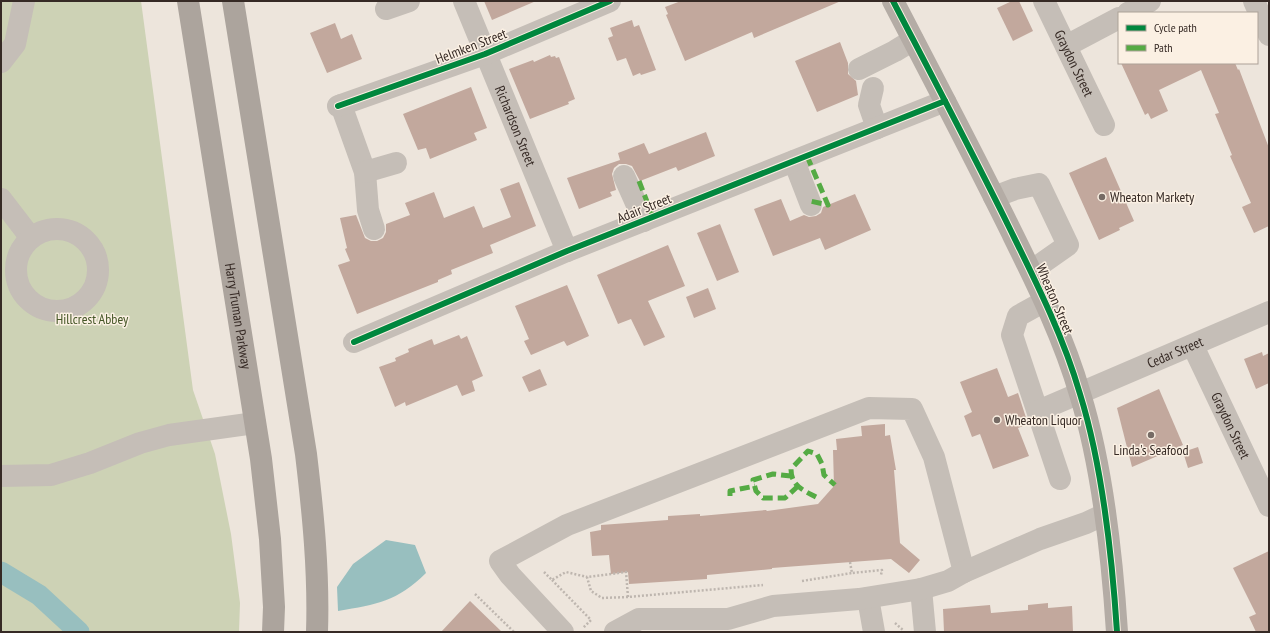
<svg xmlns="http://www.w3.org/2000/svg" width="1270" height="633" font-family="'PT Sans Narrow',sans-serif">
	<rect width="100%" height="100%" fill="#ede5dc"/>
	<polygon fill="#cdd2b5" points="1,1 141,1 193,390 215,454 231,534 240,603 239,632 1,632"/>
	<path fill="#98bfbf" d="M 386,540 L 415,545 L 426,573 C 396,602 378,604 338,611 L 337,587 L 353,564 Z"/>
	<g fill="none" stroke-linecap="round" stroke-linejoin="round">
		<polyline stroke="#98bfbf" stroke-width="21" points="1,572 39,595 79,632"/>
	</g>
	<g fill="#c2a89d">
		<polygon points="484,1 536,1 492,20"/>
		<polygon points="681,1 841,1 754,38 752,32 685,61 666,15 668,14 665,7"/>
		<polygon points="1012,1 1019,1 1033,31 1013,41 997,8"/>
		<polygon points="632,20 634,27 639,25 656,70 641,75 640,73 633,76 626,58 617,61 608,38 613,36 610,28"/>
		<polygon points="335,23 341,39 352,34 362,59 327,73 310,33"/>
		<polygon points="840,42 848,63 848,74 856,81 858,95 817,112 795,61"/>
		<polygon points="550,55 551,57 555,56 556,58 559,57 575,99 568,102 569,104 530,119 509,69 533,60 534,62"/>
		<polygon points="1121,63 1235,63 1238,70 1239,69 1269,148 1269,226 1254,233 1242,207 1251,203 1230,156 1232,155 1215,114 1219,113 1201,70 1159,90 1168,111 1151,119 1148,113 1145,115"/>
		<polygon points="471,87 487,128 474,133 477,140 430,159 426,148 418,150 403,114"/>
		<polygon points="706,132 715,156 678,171 676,167 640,181 632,166 626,164 619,164 614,168 612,174 616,190 610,192 612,196 579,209 567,178 620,160 618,153 644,143 649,154"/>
		<polygon points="1106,157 1134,221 1119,228 1120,230 1099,240 1069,173"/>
		<polygon points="519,182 536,226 490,245 493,253 451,270 452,274 438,280 438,282 357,314 338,265 350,261 345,249 347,248 340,218 356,215 365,238 371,241 377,241 383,238 386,232 386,224 410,215 405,203 434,192 444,218 474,206 483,228 511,217 500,189"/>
		<polygon points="855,194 871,230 825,250 820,238 773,256 754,209 781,199 790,221 804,215 809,217 816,216 821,213 823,207"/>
		<polygon points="720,224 739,272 717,281 697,233"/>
		<polygon points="668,245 685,286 648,301 665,337 644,346 631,319 618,324 597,275"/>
		<polygon points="567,285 589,336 567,346 564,341 531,355 524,341 529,339 515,306"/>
		<polygon points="708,288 716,309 694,318 686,297"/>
		<polygon points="459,335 461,339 467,336 483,376 472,381 475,391 462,396 457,385 406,406 405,402 395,407 379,367 396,361 395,358 409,352 408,349 432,339 434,345"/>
		<polygon points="1262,352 1263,356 1269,353 1269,383 1256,389 1244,359"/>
		<polygon points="997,368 1008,397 1018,393 1020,399 1028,424 1018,428 1029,456 993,469 980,434 972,437 964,416 972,412 960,382"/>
		<polygon points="540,369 547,385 529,392 522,377"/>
		<polygon points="1159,389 1183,445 1132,467 1117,408"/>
		<polygon points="885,424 885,436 890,435 896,470 894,470 900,543 920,560 909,573 891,559 772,568 772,569 707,575 707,579 629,584 628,572 611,574 609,555 592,556 590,532 601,530 601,525 668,520 668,516 700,514 700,516 766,510 767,511 818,504 834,486 833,450 837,450 836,439 862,436 861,426"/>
		<polygon points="1198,447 1203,463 1188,468 1183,452"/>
		<polygon points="1269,551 1269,632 1256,632 1249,617 1256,614 1233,568"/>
		<polygon points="470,601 502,632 441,632"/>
		<polygon points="1048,603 1048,608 1072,606 1073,632 944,632 943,609 990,605 991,613 1028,610 1028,605"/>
	</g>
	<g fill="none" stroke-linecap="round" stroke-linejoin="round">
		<g stroke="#beb6af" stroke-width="2.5" stroke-dasharray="2 2" stroke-linecap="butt">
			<polyline points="850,562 852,573 882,570 881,575"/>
			<polyline points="544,572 552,580 566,572 587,577"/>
			<polyline points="552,580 591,620 583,628"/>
			<polyline points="802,581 852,573"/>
			<polyline points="475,594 514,632"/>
			<polyline points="628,597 602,598 591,591 587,577 626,572 628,597 763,585"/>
			<polyline points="895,623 903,630"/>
		</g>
		<g stroke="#c5beb7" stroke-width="22">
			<path id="s1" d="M 464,1 L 567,251"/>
			<path id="s2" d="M 1044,1 L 1104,125"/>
			<polyline points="1254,1 1269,35"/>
			<polyline points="386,9 409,1"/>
			<polyline points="1128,13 1150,1"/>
			<polyline points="1066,46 1119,18"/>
			<polyline points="1,62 15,44 24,1"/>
			<polyline points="859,69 895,51 913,40"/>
			<polyline points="873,88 869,105 877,128"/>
			<polyline points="341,105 365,172 368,210 374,229"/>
			<polyline points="338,106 485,54 610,1"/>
			<polyline points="794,161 811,205"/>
			<polyline points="365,172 396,163"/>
			<polyline points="624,176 644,221"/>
			<polyline points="994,197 1015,189 1039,184 1068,245 1031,271"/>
			<polyline points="1,199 31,238"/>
			<circle cx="57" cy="270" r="41"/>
			<polyline points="1045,301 1018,316 1012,335 1060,479"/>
			<polyline points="354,342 567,251 945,101"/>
			<path id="s3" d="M 1193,346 L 1269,506"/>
			<path id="s4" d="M 1038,411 L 1269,312"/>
			<polyline points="1,476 51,475 90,463 140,443 169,435 255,423"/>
			<polyline points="921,589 925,632"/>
			<polyline points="868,598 874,632"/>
			<polyline points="563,632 510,575 500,561 567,525 869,408 912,409 934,457 964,572"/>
			<polyline points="615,632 639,619 728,619 773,606 859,599 921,589 948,581 964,572 1040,539 1086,523 1105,514"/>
		</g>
		<path stroke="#b4aca5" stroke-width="22" d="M 893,1 C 932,76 971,150 1008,225 C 1035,280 1063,335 1080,394 C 1103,468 1112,555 1117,632"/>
		<g stroke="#aca49d" stroke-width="22">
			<path id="s5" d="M 188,1 L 261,459 L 270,539 L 274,607 L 273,632"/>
			<path d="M 233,1 L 306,454 C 313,513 319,572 317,632"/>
		</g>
		<g stroke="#55ab44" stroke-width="5" stroke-dasharray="10 5" stroke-linecap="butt">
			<polyline points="807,156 828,205 810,201"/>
			<polyline points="639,181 653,217"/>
			<polyline points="791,476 773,474 753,480 756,491 763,498 785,498 797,487"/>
			<polyline points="730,496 730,491 755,486"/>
			<path d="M 816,497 C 803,490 791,486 791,469 L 808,451 L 817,454 L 822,464 L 824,475 L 835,485"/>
		</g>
		<defs>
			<g id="cycleway">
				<path d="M 893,1 C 932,76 971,150 1008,225 C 1035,280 1063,335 1080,394 C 1103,468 1112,555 1117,632"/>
				<polyline points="338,106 485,54 610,1"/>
				<polyline points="354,342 567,251 945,101"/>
			</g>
		</defs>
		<use href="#cycleway" stroke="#fbf0e3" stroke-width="8"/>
		<use href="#cycleway" stroke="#00873e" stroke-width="6"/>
	</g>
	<g fill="#766b65" stroke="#fbf0e3" stroke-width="1.5">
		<circle cx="1102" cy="197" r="4"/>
		<circle cx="997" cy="420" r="4"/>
		<circle cx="1151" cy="435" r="4"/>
	</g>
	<g text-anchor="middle" stroke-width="3" stroke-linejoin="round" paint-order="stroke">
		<g font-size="14" fill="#362a25" stroke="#fbf0e3">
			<text transform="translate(471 46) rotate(-21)" y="5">Helmken Street</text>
			<text dy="5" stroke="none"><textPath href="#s2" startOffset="69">Graydon Street</textPath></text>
			<text dy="5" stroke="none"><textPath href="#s1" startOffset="135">Richardson Street</textPath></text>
			<text transform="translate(644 208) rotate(-22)" y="5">Adair Street</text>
			<text transform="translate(1055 299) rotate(67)" y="5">Wheaton Street</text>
			<text dy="5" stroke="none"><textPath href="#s5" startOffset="319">Harry Truman Parkway</textPath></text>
			<text dy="5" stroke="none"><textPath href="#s4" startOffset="149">Cedar Street</textPath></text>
			<text dy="5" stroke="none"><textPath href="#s3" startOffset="88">Graydon Street</textPath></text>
		</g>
		<g font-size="14" fill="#362a25" stroke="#fbf0e3" text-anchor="start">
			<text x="1110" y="202">Wheaton Markety</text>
			<text x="1005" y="425">Wheaton Liquor</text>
			<text x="1151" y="455" text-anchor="middle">Linda's Seafood</text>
		</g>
		<g font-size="14" fill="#445626" stroke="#fbf0e3">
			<text x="92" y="324">Hillcrest Abbey</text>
		</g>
	</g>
	<rect width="1270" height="633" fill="none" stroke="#362a25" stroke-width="4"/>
	<rect x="1118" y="12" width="140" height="52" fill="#fbf0e3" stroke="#aca197"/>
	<rect x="1126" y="25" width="20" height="6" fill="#00873e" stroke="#aca197"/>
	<text x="1154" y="32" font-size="12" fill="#362a25">Cycle path</text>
	<rect x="1126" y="45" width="20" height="6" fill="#55ab44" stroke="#aca197"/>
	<text x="1154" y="52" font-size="12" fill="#362a25">Path</text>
</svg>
